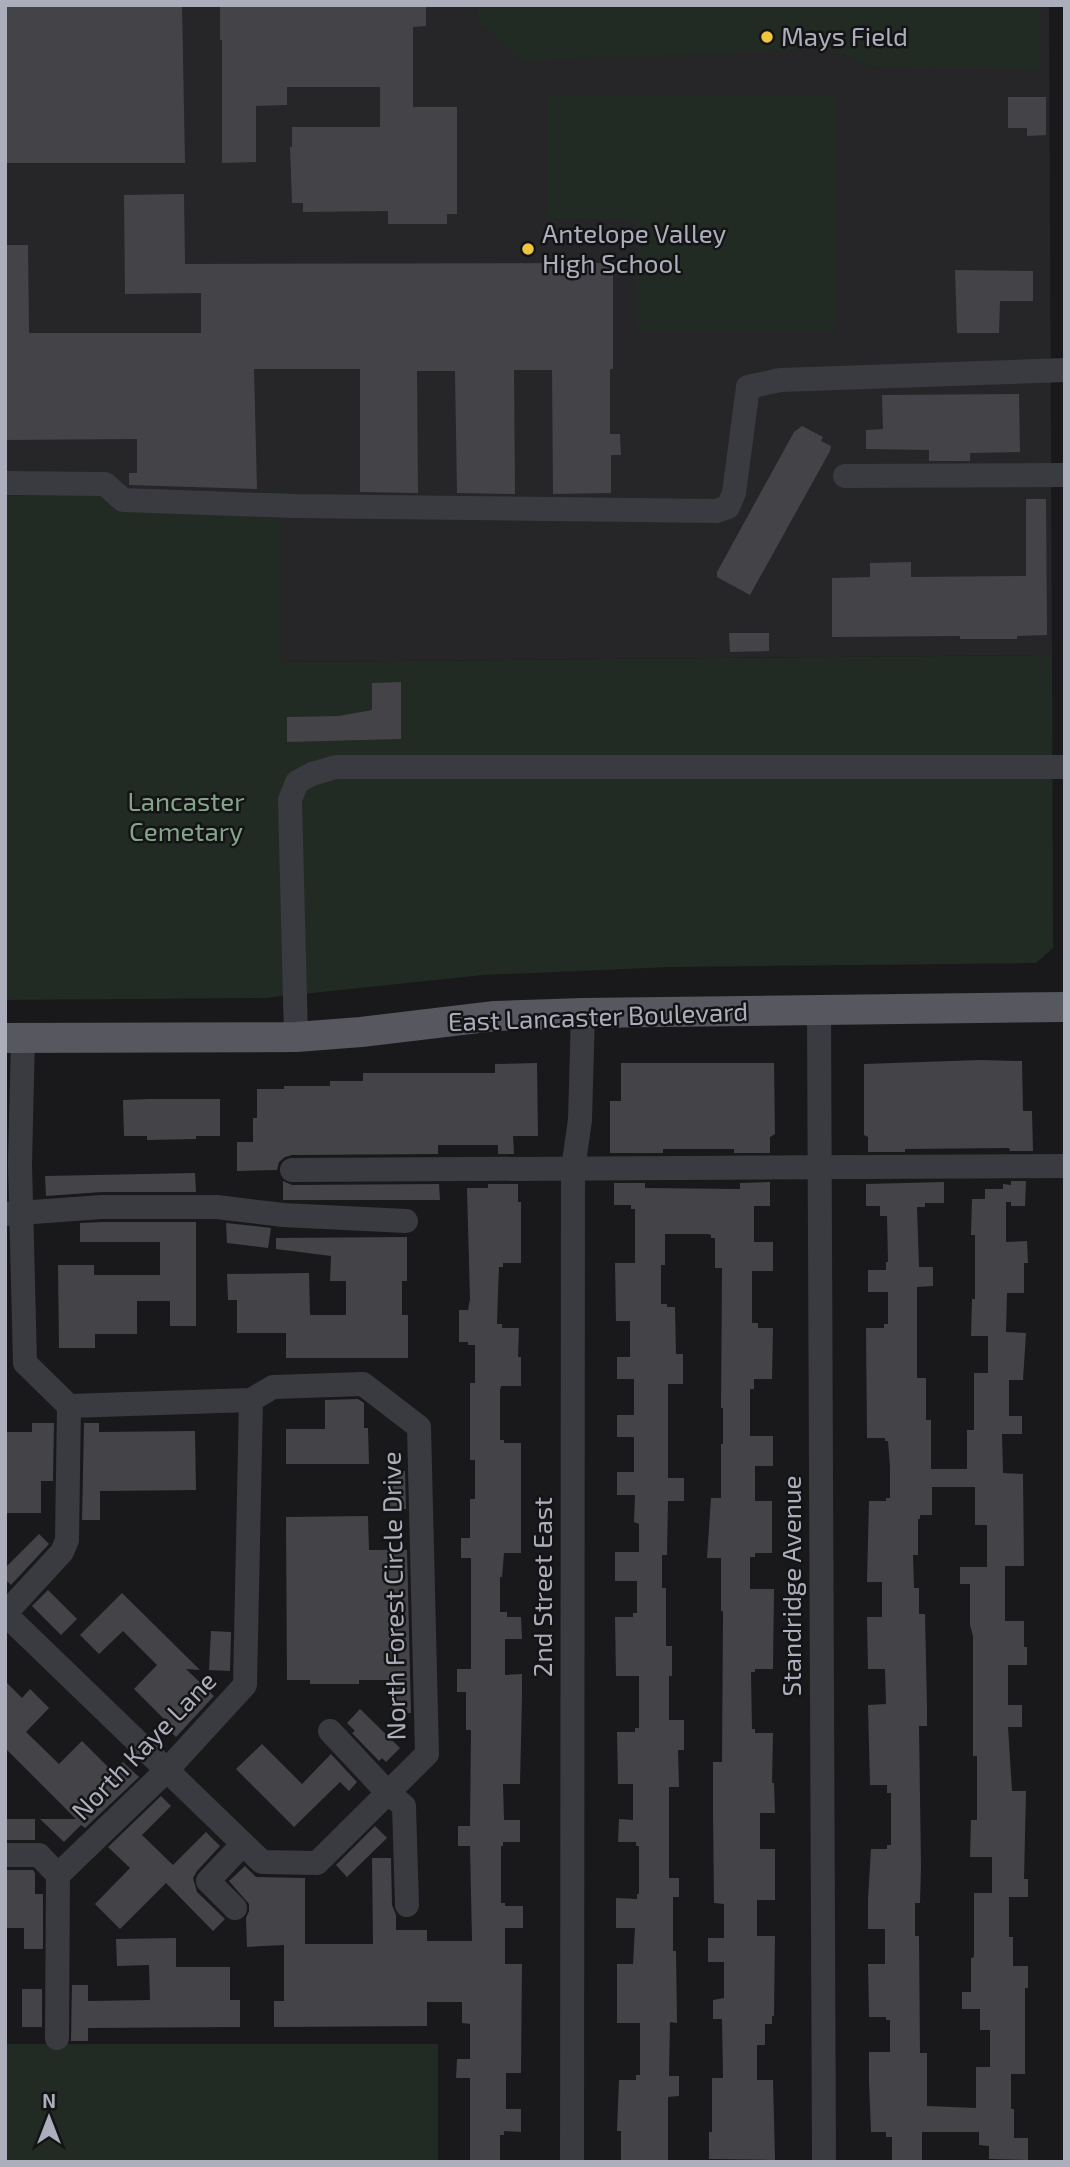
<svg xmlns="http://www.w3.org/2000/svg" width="1070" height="2167" font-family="'Exo 2',sans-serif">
	<rect width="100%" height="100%" fill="#19191b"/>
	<polygon fill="#262528" points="5,5 1049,5 1052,655 282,662 280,492 5,496"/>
	<g fill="#212a23">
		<polygon points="475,5 1039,5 1039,69 870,67 833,49 521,61 480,24"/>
		<polygon points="548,95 835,96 835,331 637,331 637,220 548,219"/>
		<polygon points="281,492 282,662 1052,655 1053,948 1036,963 671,967 483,975 265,998 5,1000 5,496"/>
		<rect x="5" y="2044" width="433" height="118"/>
	</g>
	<g fill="#444448" fill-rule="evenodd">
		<polygon points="5,5 182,5 185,163 5,163"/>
		<polygon points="220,5 426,5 426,26 413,27 413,107 457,107 457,214 447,214 447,224 388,224 388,211 303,212 303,203 292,203 290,147 292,147 292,127 380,127 380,87 287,87 287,105 256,106 256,162 222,163 222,40 220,40"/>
		<polygon points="1008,97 1046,97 1046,135 1027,136 1027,128 1008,128"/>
		<polygon points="184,194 185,264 613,263 613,369 610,369 610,434 620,434 621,455 611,455 611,493 553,494 552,370 514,370 515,494 457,493 455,371 417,371 418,493 360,492 360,369 254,369 257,489 129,485 129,473 137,473 137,439 5,440 5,245 28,245 29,333 201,333 201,293 125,294 124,195"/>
		<polygon points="955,270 1033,271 1033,301 1000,301 999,333 957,333"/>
		<polygon points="1019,394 1020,452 970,453 970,461 929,461 929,450 866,449 866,430 883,429 882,395"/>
		<polygon points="802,426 823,437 821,441 831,446 830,451 750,595 717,577 717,572 794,432"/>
		<polygon points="1026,499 1046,499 1047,635 1017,636 1017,639 960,639 960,636 832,637 832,578 870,577 870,563 911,562 911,577 1026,576"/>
		<polygon points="729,633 769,633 769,651 730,652"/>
		<polygon points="401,682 401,739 287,742 287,717 339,716 372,710 372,683"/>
		<polygon points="980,1060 1022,1061 1023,1111 1032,1111 1033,1151 1010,1151 1009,1148 905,1149 905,1152 868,1152 868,1137 864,1135 864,1064"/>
		<polygon points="537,1063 538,1136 513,1136 514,1154 498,1154 498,1145 438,1145 438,1154 292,1155 285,1157 279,1162 277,1170 237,1171 237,1142 253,1142 253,1118 257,1118 257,1089 284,1089 284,1086 330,1086 330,1081 363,1081 363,1073 495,1073 495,1064"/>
		<polygon points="621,1063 774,1063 775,1134 770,1137 770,1153 734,1153 734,1149 663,1149 663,1153 610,1153 610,1101 621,1101"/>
		<polygon points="149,1099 220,1099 220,1136 196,1136 196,1139 147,1140 147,1136 124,1136 123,1100"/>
		<polygon points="195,1173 196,1192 102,1192 46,1196 45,1176"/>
		<polygon points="283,1181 292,1185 439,1184 440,1200 283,1200"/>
		<path d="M 1011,1181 L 1026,1181 L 1025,1206 L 1011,1206 L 1011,1202 L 1006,1202 L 1006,1242 L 1027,1241 L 1028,1263 L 1024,1263 L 1024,1293 L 1007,1293 L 1006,1332 L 1026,1333 L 1023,1380 L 1009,1380 L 1009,1416 L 1022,1416 L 1022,1434 L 1002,1434 L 1003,1473 L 1023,1474 L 1024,1566 L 1005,1566 L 1005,1621 L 1024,1621 L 1024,1647 L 1027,1647 L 1027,1665 L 1008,1665 L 1008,1705 L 1022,1705 L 1022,1727 L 1008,1727 L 1012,1791 L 1026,1791 L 1024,1879 L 1028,1879 L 1028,1897 L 1009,1897 L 1009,1937 L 1013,1937 L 1013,1966 L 1028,1966 L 1028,1988 L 1025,1988 L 1025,2074 L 1011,2074 L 1011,2109 L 1014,2109 L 1014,2138 L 1028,2138 L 1028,2160 L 989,2159 L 989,2146 L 979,2145 L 979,2132 L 922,2132 L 922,2160 L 892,2160 L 892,2137 L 886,2137 L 886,2132 L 871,2132 L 869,2082 L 869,2052 L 890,2052 L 890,2020 L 886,2020 L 886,2017 L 869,2017 L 868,1964 L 885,1964 L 885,1929 L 868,1929 L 868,1899 L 871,1849 L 887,1849 L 887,1845 L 891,1845 L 891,1793 L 887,1793 L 887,1785 L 870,1785 L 868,1705 L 886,1704 L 885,1669 L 868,1669 L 867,1617 L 882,1617 L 882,1582 L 867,1582 L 869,1501 L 886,1501 L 886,1498 L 890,1498 L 890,1466 L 888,1441 L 885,1441 L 885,1438 L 867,1438 L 866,1328 L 884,1328 L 884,1324 L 888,1324 L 888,1292 L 868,1292 L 868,1270 L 886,1270 L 886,1262 L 888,1262 L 887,1216 L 880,1216 L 880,1206 L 866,1206 L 866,1184 L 944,1182 L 944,1203 L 925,1203 L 925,1207 L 917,1207 L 919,1267 L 933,1267 L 933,1286 L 917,1287 L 917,1378 L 926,1378 L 926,1420 L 931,1420 L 931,1469 L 967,1469 L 967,1430 L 974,1430 L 974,1373 L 988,1373 L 988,1336 L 971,1336 L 972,1299 L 975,1299 L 975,1235 L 971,1235 L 972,1199 L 985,1199 L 985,1189 L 1003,1189 L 1003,1184 L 1011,1185 ZM 932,1487 L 975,1487 L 975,1525 L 987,1525 L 987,1567 L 960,1567 L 960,1584 L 970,1584 L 970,1625 L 973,1636 L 973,1756 L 977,1756 L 977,1820 L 971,1820 L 970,1857 L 992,1857 L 992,1893 L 974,1893 L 974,1957 L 971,1958 L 971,1992 L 962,1992 L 962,2009 L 980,2009 L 980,2030 L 990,2030 L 990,2067 L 976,2067 L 976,2108 L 927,2106 L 927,2053 L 920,2053 L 919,1936 L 915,1936 L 915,1903 L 920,1903 L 921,1866 L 919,1726 L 927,1726 L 927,1707 L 925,1614 L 919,1614 L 919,1588 L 914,1588 L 913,1555 L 918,1555 L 918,1519 L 920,1519 L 920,1515 L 932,1515 Z"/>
		<polygon points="770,1182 770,1206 754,1206 754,1242 773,1242 773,1271 752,1271 752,1323 758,1323 758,1328 773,1328 772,1379 754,1379 754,1389 750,1389 750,1436 773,1436 773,1466 755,1466 755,1501 772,1501 772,1553 755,1553 755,1557 750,1557 750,1589 774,1589 773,1669 755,1669 755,1672 751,1672 752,1729 755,1729 755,1733 773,1733 772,1783 774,1783 775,1813 760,1813 760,1849 775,1849 775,1900 757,1900 757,1936 775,1936 774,2016 772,2016 772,2024 765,2024 765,2045 757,2045 757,2080 773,2080 775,2160 709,2159 709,2132 712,2132 712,2078 723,2078 722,2019 713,2019 713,2000 724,1998 724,1962 708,1962 708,1938 724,1938 724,1904 714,1903 713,1813 713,1762 722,1762 723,1611 721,1611 721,1558 707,1558 711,1498 721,1498 721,1444 723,1444 723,1408 721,1408 722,1268 715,1268 715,1238 711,1238 711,1235 708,1234 665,1234 665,1265 661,1265 661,1304 667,1304 667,1307 675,1307 676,1354 683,1354 683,1384 668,1384 668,1478 684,1478 684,1501 668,1501 667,1555 662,1555 662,1588 666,1588 666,1646 672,1646 672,1676 669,1676 669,1720 684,1720 684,1750 678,1750 679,1787 669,1787 669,1878 679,1878 679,1897 673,1897 673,1951 676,1951 677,2023 670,2022 669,2076 679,2076 679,2096 668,2097 668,2160 621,2160 621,2131 617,2131 619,2080 636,2080 636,2075 640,2075 640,2023 617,2023 617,1964 633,1964 635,1928 616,1928 616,1898 637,1899 637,1894 639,1894 639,1846 636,1846 636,1842 618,1842 619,1819 633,1820 633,1784 618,1784 617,1732 635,1732 635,1728 639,1728 639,1676 616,1676 615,1617 633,1617 633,1613 637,1613 637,1581 615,1581 615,1552 639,1552 639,1524 634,1522 635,1495 617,1495 617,1472 634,1472 634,1437 617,1437 617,1415 634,1415 634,1379 617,1379 617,1357 630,1357 630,1321 616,1321 615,1263 635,1263 635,1209 631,1209 631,1205 614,1205 614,1183 645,1183 645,1188 740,1189 740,1183"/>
		<polygon points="488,1184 518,1184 518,1202 521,1202 521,1263 503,1263 503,1267 499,1267 498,1291 497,1324 502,1324 502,1328 519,1328 518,1357 521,1357 521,1386 501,1386 500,1391 500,1440 504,1440 504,1443 521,1443 521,1553 504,1553 502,1577 500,1577 500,1612 507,1612 507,1617 521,1617 522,1639 505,1639 505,1675 522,1674 522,1697 520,1784 503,1784 504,1820 520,1820 520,1842 503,1842 503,1846 501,1846 501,1903 505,1903 505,1906 523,1906 523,1928 505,1928 505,1964 522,1964 521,2073 506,2073 506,2109 521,2109 521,2132 504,2131 504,2135 500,2135 500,2160 470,2160 470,2078 456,2078 457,2059 470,2059 470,2024 462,2023 462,2002 427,2002 427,2026 274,2027 274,2001 284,2001 284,1945 247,1947 246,1918 249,1911 249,1904 229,1881 245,1866 256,1877 305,1878 305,1944 373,1944 372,1858 391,1858 392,1905 396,1915 396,1930 427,1930 427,1941 472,1941 470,1846 458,1846 458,1826 470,1826 471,1730 466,1730 466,1692 457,1692 457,1669 471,1669 471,1558 461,1558 461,1538 470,1538 470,1499 475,1499 475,1460 470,1460 470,1383 475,1383 475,1345 468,1345 468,1342 459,1342 459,1310 468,1310 470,1299 467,1188 488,1188"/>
		<polygon points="103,1222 196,1222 196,1326 170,1326 170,1301 137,1301 137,1334 95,1334 95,1348 59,1348 58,1265 94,1265 94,1275 160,1275 160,1242 80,1242 80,1223"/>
		<polygon points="226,1223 271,1228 268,1248 227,1243"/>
		<polygon points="407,1237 407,1281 402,1281 402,1315 408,1315 408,1358 286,1358 286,1333 237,1333 237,1300 228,1300 227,1274 309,1273 310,1315 346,1315 346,1281 330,1281 331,1256 276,1249 276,1238"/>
		<polygon points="358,1399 364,1403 364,1428 368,1428 369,1464 286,1464 286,1429 325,1429 325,1400"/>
		<polygon points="32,1423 54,1423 53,1481 41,1481 41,1513 5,1513 5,1432 32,1432"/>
		<polygon points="84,1423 99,1423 99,1432 195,1431 196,1490 100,1491 100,1520 82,1520"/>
		<polygon points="391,1471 405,1471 406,1509 390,1509"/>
		<polygon points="368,1516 369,1550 407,1550 411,1713 391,1713 391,1680 359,1680 359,1684 310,1684 310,1680 287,1680 286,1517"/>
		<polygon points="39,1534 49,1544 11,1585 5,1579 5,1568"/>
		<polygon points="48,1590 77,1619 61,1635 32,1606"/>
		<polygon points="122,1593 200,1670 186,1669 214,1696 176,1737 162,1723 165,1720 134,1689 157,1665 123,1631 99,1654 80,1635"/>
		<polygon points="211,1631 231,1632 230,1671 209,1670"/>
		<polygon points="5,1681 22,1698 30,1689 49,1708 26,1732 59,1764 82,1741 113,1772 123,1762 139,1777 85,1828 81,1825 64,1842 40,1819 76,1819 5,1748"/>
		<polygon points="360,1709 400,1748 386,1762 382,1758 379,1761 352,1733 355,1731 347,1723"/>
		<polygon points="262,1744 302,1784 331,1754 357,1782 349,1791 340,1782 294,1827 236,1769"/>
		<polygon points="161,1796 171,1806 142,1835 173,1865 206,1832 220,1846 197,1871 193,1878 197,1892 225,1919 213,1931 166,1883 120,1929 95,1904 130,1868 108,1847"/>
		<rect x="5" y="1819" width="30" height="21"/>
		<polygon points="375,1826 387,1838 347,1877 336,1865"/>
		<polygon points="5,1870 33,1870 35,1873 35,1894 43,1894 43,1949 24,1949 24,1928 5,1928"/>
		<polygon points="176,1938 176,1967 230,1967 230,2000 240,2000 240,2027 88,2028 88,2041 71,2041 72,1985 88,1985 88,2001 150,2000 149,1965 117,1966 116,1939"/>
		<rect x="22" y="1989" width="20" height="38"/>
	</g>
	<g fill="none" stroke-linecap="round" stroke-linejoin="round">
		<g stroke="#3a3b40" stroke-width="24">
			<polyline points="845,476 1065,475"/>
			<polyline points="5,483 105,484 123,500 295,506 716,511 728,507 734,493 748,387 780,380 1065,370"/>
			<polyline points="819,1010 824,2162"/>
			<polyline points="296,1037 290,800 297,782 312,774 336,767 1065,767"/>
			<polyline points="292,1170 1065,1166"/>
			<polyline points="5,1214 102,1207 217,1207 283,1215 406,1221"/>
			<polyline points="5,1614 262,1862 317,1863 427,1754 419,1427 363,1384 273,1387 251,1400 69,1406"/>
			<polyline points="5,1614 62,1552 67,1540 69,1406 25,1363 20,1164 23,1038"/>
			<polyline points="330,1731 388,1793 404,1806 407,1905"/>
			<polyline points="5,1855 39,1855 58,1875"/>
			<polyline points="235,1908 208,1881 243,1844"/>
			<polyline points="57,2038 58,1875 167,1770 245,1685 251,1400"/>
			<polyline points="572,2162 573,1169 580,1120 583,1013"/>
		</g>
		<polyline stroke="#56575f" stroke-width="30" points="5,1038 296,1037 361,1032 495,1016 583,1013 1065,1007"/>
	</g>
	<g fill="#efc43e" stroke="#141416" stroke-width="2.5">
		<circle cx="767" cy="37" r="7"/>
		<circle cx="528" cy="249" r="7"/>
	</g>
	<g text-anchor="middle" stroke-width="5" stroke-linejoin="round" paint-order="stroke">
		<g font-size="26" fill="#acafbb" stroke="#141416" text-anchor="start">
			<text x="781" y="46">Mays Field</text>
			<text x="542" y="243">Antelope Valley<tspan x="542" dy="30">High School</tspan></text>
		</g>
		<g font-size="26" fill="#84a589" stroke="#141416">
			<text x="186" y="811">Lancaster<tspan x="186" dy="30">Cemetary</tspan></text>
		</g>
		<g font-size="26" fill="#acafbb" stroke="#141416">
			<text transform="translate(598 1017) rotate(-2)" y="9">East Lancaster Boulevard</text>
			<text transform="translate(792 1586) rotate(-90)" y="9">Standridge Avenue</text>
			<text transform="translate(543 1587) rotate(-90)" y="9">2nd Street East</text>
			<text transform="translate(394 1596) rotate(-91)" y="9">North Forest Circle Drive</text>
			<text transform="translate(144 1746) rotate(-46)" y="9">North Kaye Lane</text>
		</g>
	</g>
	<rect width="1070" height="2167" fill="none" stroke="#acafbb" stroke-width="14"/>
	<g transform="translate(49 2118)" stroke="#141416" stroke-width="5" paint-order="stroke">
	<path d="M0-5L12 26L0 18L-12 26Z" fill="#acafbb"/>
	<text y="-10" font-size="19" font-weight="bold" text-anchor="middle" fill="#acafbb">N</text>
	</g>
</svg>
